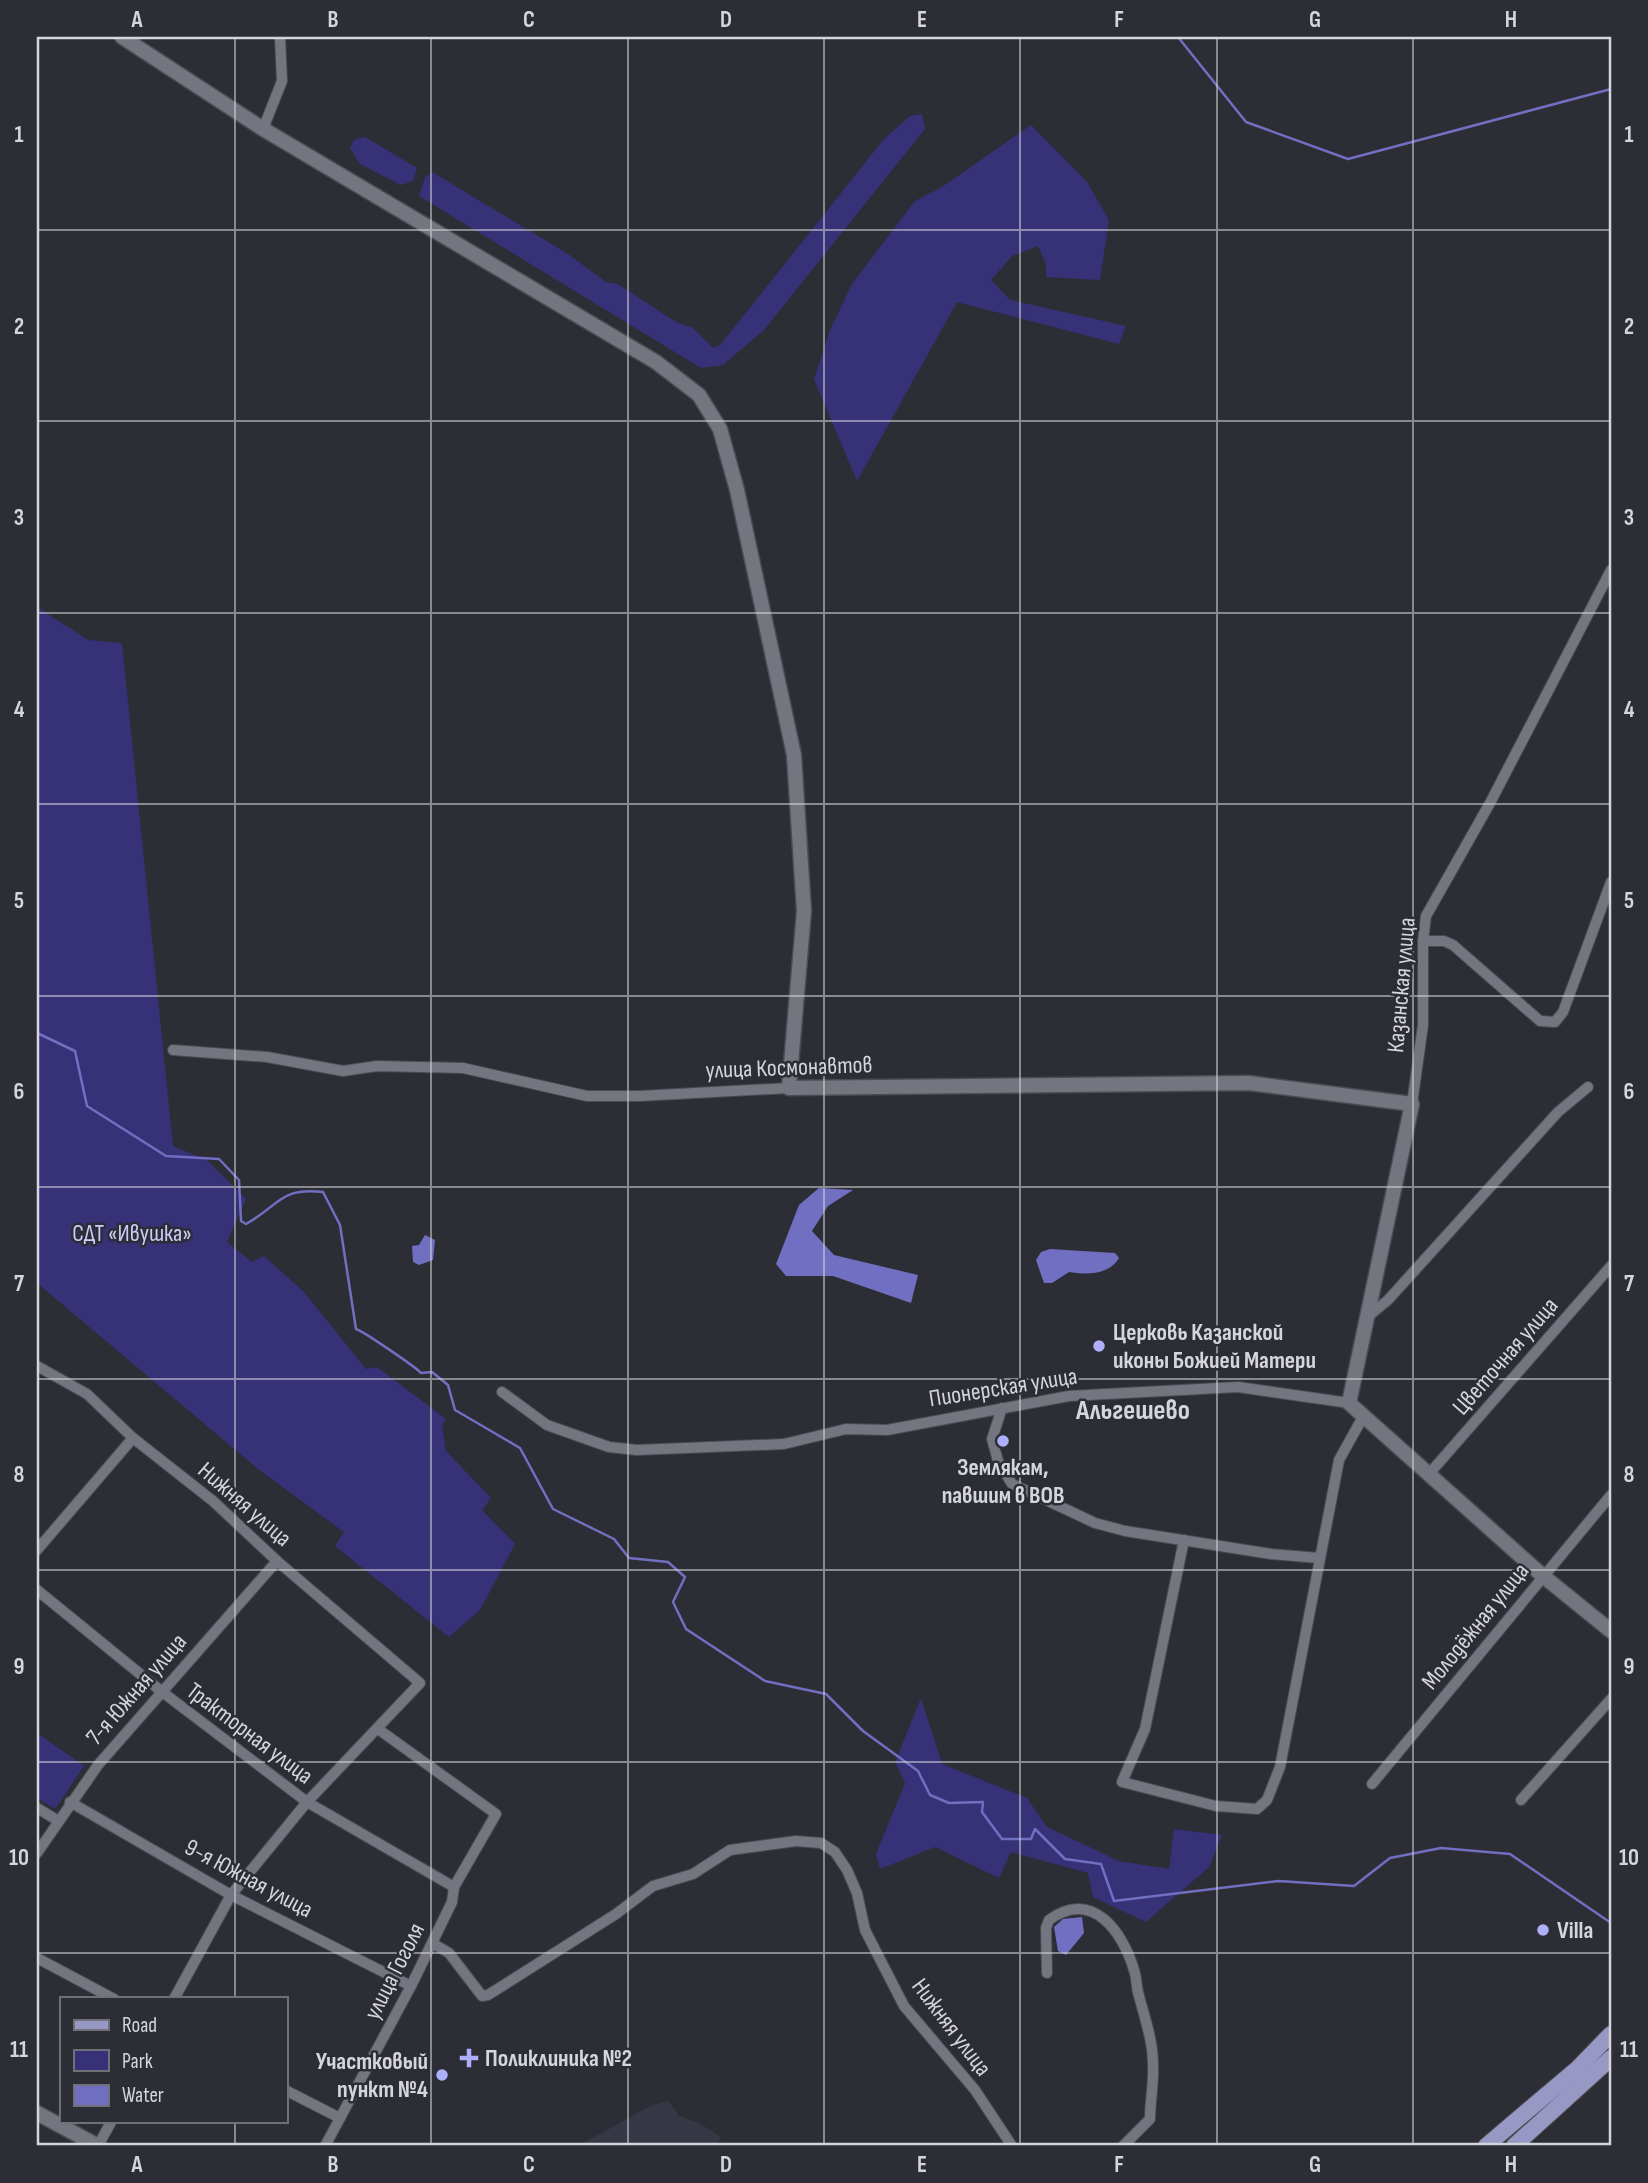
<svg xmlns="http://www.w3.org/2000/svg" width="1648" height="2183" font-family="'Sofia Sans Condensed',sans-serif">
	<rect width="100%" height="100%" fill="#2d2d36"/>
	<polygon fill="#373846" points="669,2101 679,2116 699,2123 721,2137 715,2146 578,2146 652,2105"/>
	<g fill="#373178">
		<polygon points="922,114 925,129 764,330 723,365 701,368 419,196 425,177 432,172 568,254 606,282 618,284 676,322 693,328 713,348 721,344 884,139 910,116"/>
		<polygon points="1031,125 1087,182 1109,220 1100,280 1046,277 1046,264 1038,246 1012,256 991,280 1010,300 1126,326 1119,344 957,302 857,481 814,379 830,330 852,284 915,201 942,187"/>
		<polygon points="365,137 417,168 413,181 401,185 360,164 350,148 354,140"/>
		<polygon points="37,607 88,640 122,643 173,1146 208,1161 246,1199 227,1242 252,1262 264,1256 304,1292 366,1369 377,1367 446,1419 442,1425 446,1451 491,1498 482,1510 515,1544 480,1610 449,1637 335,1546 344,1532 258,1469 37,1283"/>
		<polygon points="921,1698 942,1764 1027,1798 1047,1827 1119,1861 1169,1869 1174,1829 1222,1835 1209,1867 1146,1922 1093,1897 1088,1873 1011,1852 999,1878 935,1847 880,1869 876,1854 905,1783 895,1762"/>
		<polygon points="37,1733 84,1766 55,1809 37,1798"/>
	</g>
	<g fill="#716fc1">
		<polygon points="819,1188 853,1190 828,1206 812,1231 834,1255 918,1275 911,1303 833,1276 786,1276 776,1264 799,1205"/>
		<polygon points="425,1235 435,1240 433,1260 419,1265 413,1262 412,1246 419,1245"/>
		<path d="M 1050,1249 L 1115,1253 L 1119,1258 C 1109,1275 1086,1275 1069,1272 L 1052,1283 L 1044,1283 L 1036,1260 L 1041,1252 Z"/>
		<polygon points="1082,1917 1084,1933 1066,1955 1058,1951 1054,1927 1063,1919"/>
	</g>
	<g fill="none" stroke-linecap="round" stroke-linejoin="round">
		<g stroke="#716fc1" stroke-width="2.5">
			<polyline points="1178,37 1246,122 1348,159 1611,89"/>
			<path d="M 37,1033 L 75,1051 L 87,1106 L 166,1156 L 219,1159 L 239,1180 L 241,1221 L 246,1224 C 280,1205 280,1187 323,1192 L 340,1225 L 356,1329 C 363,1331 417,1368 421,1373 L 432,1372 L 448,1385 L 455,1410 L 520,1448 L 553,1509 L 614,1539 L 629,1558 L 668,1562 L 685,1577 L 673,1602 L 686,1629 L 765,1681 L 826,1694 L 863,1731 L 918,1771 L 930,1795 L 949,1803 L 983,1802 L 982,1812 L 1002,1839 L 1031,1839 L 1035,1829 L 1065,1859 L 1101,1864 L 1114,1901 L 1279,1881 L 1354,1886 L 1390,1858 L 1441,1848 L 1510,1854 L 1611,1923"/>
		</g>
		<defs>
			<g id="street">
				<polyline points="263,129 282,81 280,37"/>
				<polyline points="1423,941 1444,941 1453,945 1540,1021 1555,1022 1563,1012 1611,882"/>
				<polyline points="173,1050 267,1057 343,1071 377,1066 463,1068 587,1096 640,1096 789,1088"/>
				<polyline points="1412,1104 1423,1025 1423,941 1426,916 1490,803 1611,570"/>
				<polyline points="1366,1318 1388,1300 1558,1112 1588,1087"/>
				<polyline points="37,1366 87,1394 133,1438 213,1501 277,1561 420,1683 307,1802 231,1895 174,1999"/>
				<polyline points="502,1392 547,1425 609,1447 637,1450 784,1444 846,1429 887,1430 1069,1396 1238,1387 1349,1403"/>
				<polyline points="1002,1408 992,1439 998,1461 1012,1484 1095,1523 1125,1531 1271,1554 1319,1558"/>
				<polyline points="1429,1474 1611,1266"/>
				<polyline points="1184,1540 1145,1729 1122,1782 1216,1806 1257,1809 1267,1800 1280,1767 1339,1460 1364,1415"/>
				<polyline points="37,1550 133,1438"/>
				<polyline points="37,1590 161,1691 307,1802 454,1887"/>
				<polyline points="1372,1784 1611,1495"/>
				<polyline points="1521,1800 1611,1699"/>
				<polyline points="70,1802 231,1895 411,1986"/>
				<polyline points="37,1808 57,1820"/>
				<polyline points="37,1853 98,1765 277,1561"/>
				<polyline points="432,1943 449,1953 482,1996 488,1995 616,1914 653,1886 693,1874 730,1850 796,1841 821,1843 835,1852 847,1870 857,1893 865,1930 904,2006 975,2090 1012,2146"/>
				<polyline points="37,1958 114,1999"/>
				<path d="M 1047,1973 L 1046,1928 L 1049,1920 C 1092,1888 1123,1932 1134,1970 C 1137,1978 1136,1987 1139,1996 C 1145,2019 1153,2041 1153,2065 C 1154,2083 1150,2101 1150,2119 L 1123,2146"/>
				<polyline points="285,2090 340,2118"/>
				<polyline points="98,2146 111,2122"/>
				<polyline points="325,2146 411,1986 452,1902 454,1887 496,1814 378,1729"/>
			</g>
			<g id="secondary">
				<polyline points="122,37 263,129 656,362 699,395 720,429 737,490 794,755 804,911 789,1088 1249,1083 1412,1104 1349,1403 1543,1576 1611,1631"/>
				<polyline points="37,2113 98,2146"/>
			</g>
			<g id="primary">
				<polyline points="1486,2146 1578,2068 1611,2034"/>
				<polyline points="1514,2146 1611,2058"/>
			</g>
		</defs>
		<use href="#street" stroke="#4b4b52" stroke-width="12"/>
		<use href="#secondary" stroke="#4b4b52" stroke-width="17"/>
		<use href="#primary" stroke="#4b4b52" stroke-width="18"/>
		<use href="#street" stroke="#75757f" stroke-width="10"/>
		<use href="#secondary" stroke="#75757f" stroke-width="14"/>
		<use href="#primary" stroke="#9798c3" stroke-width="16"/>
	</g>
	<path fill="none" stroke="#d5d6db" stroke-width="2" stroke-opacity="0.55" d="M 235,37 L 235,1999M 431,37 L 431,2146M 628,37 L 628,2146M 824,37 L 824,2146M 1020,37 L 1020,2146M 1217,37 L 1217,2146M 1413,37 L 1413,2146M 37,230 L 1611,230M 37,421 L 1611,421M 37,613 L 1611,613M 37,804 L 1611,804M 37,996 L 1611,996M 37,1187 L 1611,1187M 37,1379 L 1611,1379M 37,1570 L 1611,1570M 37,1762 L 1611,1762M 37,1953 L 1611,1953M 235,2122 L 235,2146"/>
	<g fill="#adaffb" stroke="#2d2d36" stroke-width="2.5">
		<circle cx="1099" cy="1346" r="7"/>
		<circle cx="1003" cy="1441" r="7"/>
		<circle cx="1543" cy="1930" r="7"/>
		<path d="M465.5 2047.5h7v7h7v7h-7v7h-7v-7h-7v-7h7z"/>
		<circle cx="442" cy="2075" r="7"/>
	</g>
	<g text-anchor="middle" stroke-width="5" stroke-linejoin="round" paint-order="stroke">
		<g font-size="24" fill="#d5d6db" stroke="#2d2d36">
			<text transform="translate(1401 985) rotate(-85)" y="8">Казанская улица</text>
			<text transform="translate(789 1067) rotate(-2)" y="8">улица Космонавтов</text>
			<text transform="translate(1505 1356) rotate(-49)" y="8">Цветочная улица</text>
			<text transform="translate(1003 1387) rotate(-9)" y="8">Пионерская улица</text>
			<text transform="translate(245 1504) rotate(41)" y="8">Нижняя улица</text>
			<text transform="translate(1475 1626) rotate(-51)" y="8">Молодёжная улица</text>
			<text transform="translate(136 1689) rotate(-49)" y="8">7-я Южная улица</text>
			<text transform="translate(250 1733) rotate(37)" y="8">Тракторная улица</text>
			<text transform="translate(249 1878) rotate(28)" y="8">9-я Южная улица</text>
			<text transform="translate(394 1971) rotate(-63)" y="8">улица Гоголя</text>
			<text transform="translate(952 2027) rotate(53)" y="8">Нижняя улица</text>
		</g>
		<g font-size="24" fill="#cbcdf9" stroke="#2d2d36">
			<text x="132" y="1241">СДТ «Ивушка»</text>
		</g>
		<g font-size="24" font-weight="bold" fill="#d5d6db" stroke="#2d2d36" text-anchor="start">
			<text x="1113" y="1340">Церковь Казанской<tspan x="1113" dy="28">иконы Божией Матери</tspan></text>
			<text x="1003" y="1475" text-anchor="middle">Землякам,<tspan x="1003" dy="28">павшим в ВОВ</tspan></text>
			<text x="1557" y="1938">Villa</text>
			<text x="485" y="2066">Поликлиника №2</text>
			<text x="428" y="2069" text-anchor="end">Участковый<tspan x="428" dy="28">пункт №4</tspan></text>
		</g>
		<g font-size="28" font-weight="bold" fill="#d5d6db" stroke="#2d2d36">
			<text x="1133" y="1419">Альгешево</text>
		</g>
	</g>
	<rect width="1648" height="2183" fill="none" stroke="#2d2d36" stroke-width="77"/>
	<rect x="60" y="1997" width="228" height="126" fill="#2d2d36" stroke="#707178" stroke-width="2"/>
	<rect x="74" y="2020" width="35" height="10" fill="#9798c3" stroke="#707178" stroke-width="2"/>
	<text x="122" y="2032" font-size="21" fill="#d5d6db">Road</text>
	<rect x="74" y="2050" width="35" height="21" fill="#373178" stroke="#707178" stroke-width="2"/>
	<text x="122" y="2068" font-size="21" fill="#d5d6db">Park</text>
	<rect x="74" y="2085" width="35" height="21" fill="#716fc1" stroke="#707178" stroke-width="2"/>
	<text x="122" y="2102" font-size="21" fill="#d5d6db">Water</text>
	<rect x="38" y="38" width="1572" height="2106" fill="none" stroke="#d5d6db" stroke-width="2.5"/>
	<g font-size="23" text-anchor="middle" font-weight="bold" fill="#d5d6db">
		<text x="137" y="27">A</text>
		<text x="333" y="27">B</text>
		<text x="529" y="27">C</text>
		<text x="726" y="27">D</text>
		<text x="922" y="27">E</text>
		<text x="1119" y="27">F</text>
		<text x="1315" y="27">G</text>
		<text x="1511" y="27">H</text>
		<text x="19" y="142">1</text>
		<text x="1629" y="142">1</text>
		<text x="19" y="334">2</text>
		<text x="1629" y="334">2</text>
		<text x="19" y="525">3</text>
		<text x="1629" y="525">3</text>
		<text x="19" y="717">4</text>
		<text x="1629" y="717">4</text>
		<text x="19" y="908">5</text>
		<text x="1629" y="908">5</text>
		<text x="19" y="1099">6</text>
		<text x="1629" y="1099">6</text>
		<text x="19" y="1291">7</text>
		<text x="1629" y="1291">7</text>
		<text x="19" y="1482">8</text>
		<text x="1629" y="1482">8</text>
		<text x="19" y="1674">9</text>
		<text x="1629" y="1674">9</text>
		<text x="19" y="1865">10</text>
		<text x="1629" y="1865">10</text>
		<text x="19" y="2057">11</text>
		<text x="1629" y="2057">11</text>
		<text x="137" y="2172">A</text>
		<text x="333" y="2172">B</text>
		<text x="529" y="2172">C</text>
		<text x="726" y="2172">D</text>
		<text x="922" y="2172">E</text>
		<text x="1119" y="2172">F</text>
		<text x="1315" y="2172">G</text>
		<text x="1511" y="2172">H</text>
	</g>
</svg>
